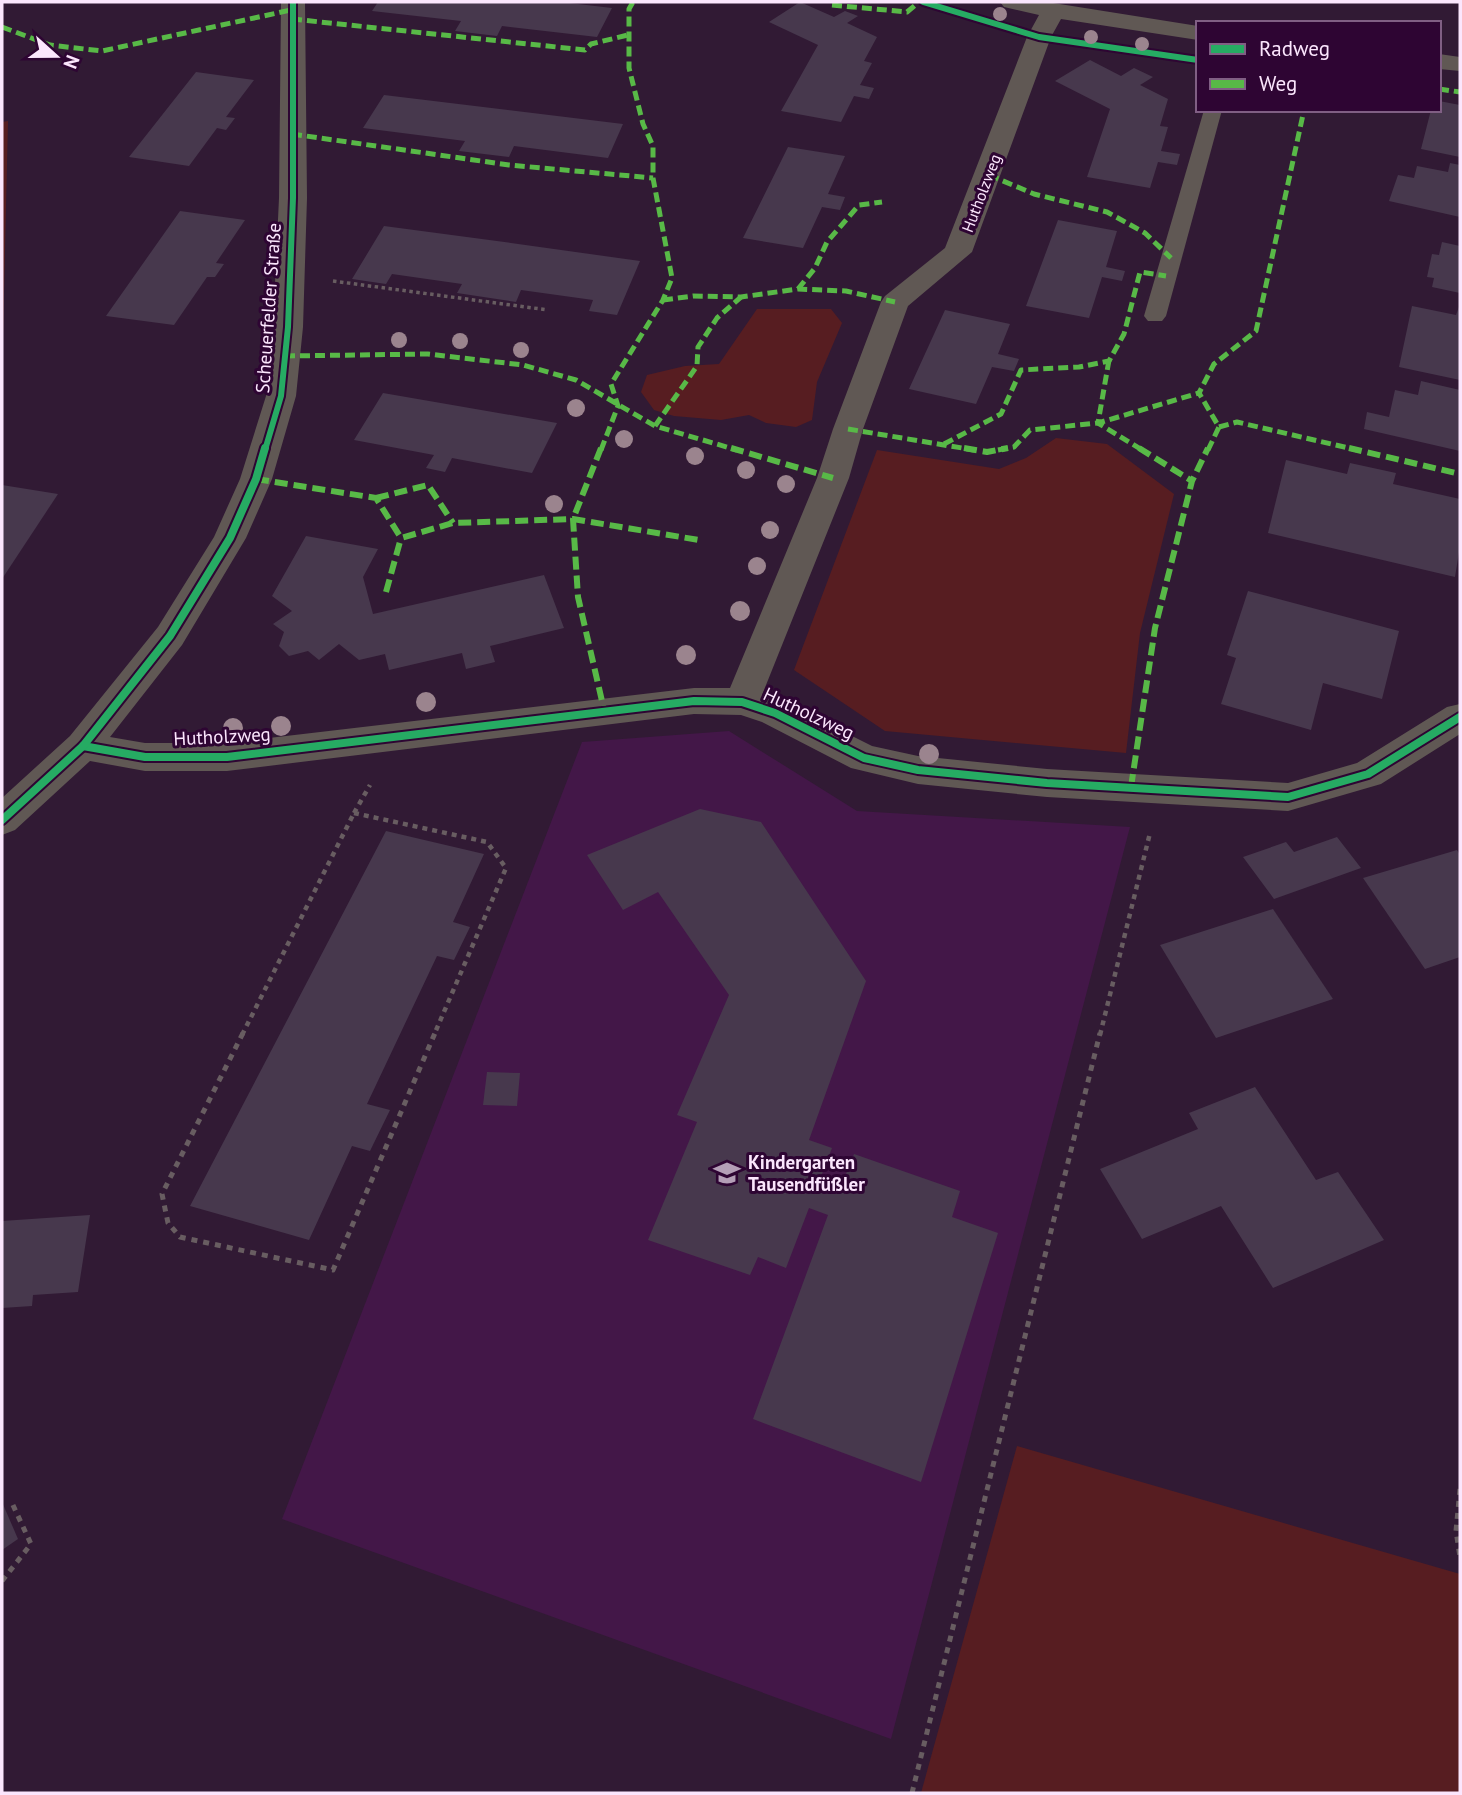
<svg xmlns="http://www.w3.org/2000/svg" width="1462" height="1795" font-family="'PT Sans',sans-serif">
	<rect width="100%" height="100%" fill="#311a34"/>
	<polygon fill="#431748" points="729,731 857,811 1130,827 891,1739 282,1519 582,742"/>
	<g fill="#571d21">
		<polygon points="8,121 3,338 2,338 2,122"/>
		<polygon points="757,309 831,309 842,323 817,382 812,420 796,427 766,423 749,415 721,420 674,416 654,410 641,392 647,375 685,366 719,364"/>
		<polygon points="1056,438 1107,444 1174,494 1140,633 1126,753 885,731 794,670 877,450 999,469 1026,458"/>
		<polygon points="1017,1446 1460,1574 1460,1793 921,1793"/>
	</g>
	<g fill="#47384d">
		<polygon points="378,2 561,2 612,8 597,37 502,26 497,36 455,31 461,21 372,11"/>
		<polygon points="800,2 834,17 845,11 858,16 847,23 877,37 864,61 872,63 860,85 874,88 869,99 854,96 841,122 781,111 818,45 769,22"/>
		<polygon points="1090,60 1121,76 1134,68 1153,77 1140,85 1168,99 1160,126 1168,127 1161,151 1180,154 1177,165 1158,162 1150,188 1087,177 1110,109 1055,81"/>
		<polygon points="196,72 254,80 226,117 235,118 226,130 217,128 189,166 129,157"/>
		<polygon points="384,95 508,110 623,124 608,158 514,146 509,157 459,151 465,141 363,128"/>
		<polygon points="1439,101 1460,105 1460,157 1421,149 1431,110 1439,110"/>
		<polygon points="788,147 845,156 828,194 845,197 840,210 822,207 803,248 743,238"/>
		<polygon points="1450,163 1460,165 1460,217 1389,201 1398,175 1414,178 1417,166 1448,172"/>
		<polygon points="180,211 245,220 216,263 224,264 215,277 207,277 174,325 106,316"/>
		<polygon points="1058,220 1117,231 1106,267 1125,271 1122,281 1102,277 1089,318 1026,306"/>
		<polygon points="384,226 511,243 640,261 617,315 589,311 593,300 521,290 516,302 457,293 462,284 392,274 386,284 352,279"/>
		<polygon points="1442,242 1460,246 1460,293 1432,287 1434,278 1427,277 1432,254 1439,255"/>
		<polygon points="1460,304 1460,380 1399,367 1412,306 1456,315"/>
		<polygon points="945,310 1010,324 998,354 1019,359 1014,371 992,367 976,404 909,389"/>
		<polygon points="1421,381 1460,390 1460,451 1364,429 1367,412 1389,417 1395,390 1418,395"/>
		<polygon points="383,393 557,423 532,473 452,458 445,472 426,468 434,455 354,440"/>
		<polygon points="1286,460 1347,474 1350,463 1396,473 1393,484 1460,499 1460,546 1455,577 1268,533"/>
		<polygon points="2,485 58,494 2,579"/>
		<polygon points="306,536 378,549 363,577 373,614 544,575 564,628 490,646 495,662 466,669 462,653 389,670 385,654 359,660 339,644 319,660 308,651 289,656 279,646 284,632 273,624 292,611 272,596"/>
		<polygon points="1248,591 1399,631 1382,699 1323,683 1311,730 1221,704 1236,658 1227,655"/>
		<polygon points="700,809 761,822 866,981 809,1140 832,1148 819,1182 840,1189 854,1154 960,1191 952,1217 998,1233 921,1482 753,1419 828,1215 809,1208 786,1268 758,1257 750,1275 648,1240 697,1122 677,1115 729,995 658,892 623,910 587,855"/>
		<polygon points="386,831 484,854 453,922 470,927 454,960 437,956 367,1104 390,1110 370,1151 352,1146 309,1240 190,1206"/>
		<polygon points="1337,837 1361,868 1274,899 1243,857 1286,842 1294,852"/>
		<polygon points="1457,850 1460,855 1460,957 1425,969 1363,878"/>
		<polygon points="1273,909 1333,999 1216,1038 1160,945"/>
		<polygon points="487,1072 520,1073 517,1106 483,1105"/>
		<polygon points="1255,1087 1316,1180 1338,1172 1384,1240 1273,1288 1221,1206 1142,1239 1100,1169 1198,1129 1189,1113"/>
		<polygon points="90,1215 78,1292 33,1295 32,1306 2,1308 2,1221"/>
		<polygon points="2,1502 18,1539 2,1550"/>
	</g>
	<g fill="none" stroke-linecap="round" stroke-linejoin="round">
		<polyline stroke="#685d61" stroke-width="3.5" stroke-dasharray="3.5 3.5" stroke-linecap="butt" points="333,281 548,310"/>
		<g stroke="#685d61" stroke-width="4.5" stroke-dasharray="5 5" stroke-linecap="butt">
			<polyline points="354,813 487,842 506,868 434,1035"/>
			<polyline points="354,813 370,785"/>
			<polyline points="242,1035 354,813"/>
			<polyline points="1100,1035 1150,833"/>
		</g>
		<g stroke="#685d61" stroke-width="5" stroke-dasharray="6 6" stroke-linecap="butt">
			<polyline points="243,1033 162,1194 168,1223 180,1237 333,1270 435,1033"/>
			<polyline points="1460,1489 1456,1531 1460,1557"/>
			<polyline points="2,1581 31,1544 12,1503"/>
			<polyline points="912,1793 1100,1033"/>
		</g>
		<polygon fill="#605854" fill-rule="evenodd" points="1204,110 1222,110 1166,316 1162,321 1148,321 1144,316"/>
		<g fill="#605854" fill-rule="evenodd">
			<polygon points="281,2 305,2 307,198 303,327 296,396 272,479 246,538 182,645 110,737 145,743 227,743 694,688 730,688 817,478 833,429 881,302 885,296 945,248 1027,37 1039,15 1004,7 1000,2 1047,2 1198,26 1198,40 1061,19 1051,37 972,252 908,306 863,429 849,478 762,695 788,704 872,746 918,756 1047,769 1288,783 1357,763 1447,707 1460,704 1460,734 1381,784 1288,811 1047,797 918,784 851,768 762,722 741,715 694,714 227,771 145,771 90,761 15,830 2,835 2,798 70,736 158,627 214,537 240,479 266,396 273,327 279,198"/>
			<polygon points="1439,54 1460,57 1460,71 1439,69"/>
		</g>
		<g stroke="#58b947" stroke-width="5" stroke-dasharray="10 5" stroke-linecap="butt">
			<polyline points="832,5 907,12 919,2"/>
			<polyline points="292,19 585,50 591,44 628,35"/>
			<polyline points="2,27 50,45 102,51 291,10"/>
			<polyline points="1439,89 1460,92"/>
			<polyline points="292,134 509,165 653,178"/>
			<polyline points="989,175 1034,194 1107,212 1145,233 1171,258"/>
			<polyline points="798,289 815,268 827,242 859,205 882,202"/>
			<polyline points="663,300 693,296 741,297 798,289 846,291 895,302"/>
			<polyline points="285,356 428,354 523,365 576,380 655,426 737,450"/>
			<polyline points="1109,360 1098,423 1142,450"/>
			<polyline points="655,426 697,366 698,347 717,318 741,297"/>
			<polyline points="1219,427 1237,422 1357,450"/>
			<polyline points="848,429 974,450"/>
			<polyline points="944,444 1001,414 1021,370 1079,367 1109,361 1124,334 1140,272 1166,276"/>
			<polyline points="601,450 618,406 611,384 663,300 672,278 653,178 653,146 643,124 629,68 629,9 633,2"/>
			<polyline points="998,450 1014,447 1030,430 1098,423 1199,393"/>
			<polyline points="1208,450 1219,427 1199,393 1214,364 1256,331 1304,110"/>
		</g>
		<g stroke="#58b947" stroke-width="6" stroke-dasharray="13 6" stroke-linecap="butt">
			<polyline points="601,448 573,519 578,597 605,714"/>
			<polyline points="731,448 833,478"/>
			<polyline points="964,448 987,452 1008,448"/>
			<polyline points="1139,448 1192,481"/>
			<polyline points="1349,448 1460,474"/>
			<polyline points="256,479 376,498 401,538 453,523 573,519 699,540"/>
			<polyline points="376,498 428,485 453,523"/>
			<polyline points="386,592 401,538"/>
			<polyline points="1131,787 1155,628 1192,481 1208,448"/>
		</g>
		<defs>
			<g id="cycleway-far1">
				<polyline points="923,2 1039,37 1198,60"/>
				<polyline points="265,450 281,396 288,327 293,198 293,2"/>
			</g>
			<g id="cycleway">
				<polyline points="83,746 145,757 227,757 694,701 742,702 775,713 864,758 918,770 1047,783 1288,797 1368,774 1460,717"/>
				<polyline points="2,820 83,746 170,636 230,538 256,479 265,448"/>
			</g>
		</defs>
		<use href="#cycleway-far1" stroke="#2e0533" stroke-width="10"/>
		<use href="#cycleway" stroke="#2e0533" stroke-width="12"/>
		<use href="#cycleway-far1" stroke="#26ab63" stroke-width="6"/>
		<use href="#cycleway" stroke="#26ab63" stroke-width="8"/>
	</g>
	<g fill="#9b848e">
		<circle cx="1000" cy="14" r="7"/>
		<circle cx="1091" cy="37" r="7"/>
		<circle cx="1142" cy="44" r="7"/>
		<circle cx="399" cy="340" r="8"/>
		<circle cx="460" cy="341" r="8"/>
		<circle cx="521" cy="350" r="8"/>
		<circle cx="576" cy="408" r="9"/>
		<circle cx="624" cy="439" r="9"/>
		<circle cx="695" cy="456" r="9"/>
		<circle cx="746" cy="470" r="9"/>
		<circle cx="786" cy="484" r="9"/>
		<circle cx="554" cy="504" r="9"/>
		<circle cx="770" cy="530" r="9"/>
		<circle cx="757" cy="566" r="9"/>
		<circle cx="740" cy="611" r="10"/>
		<circle cx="686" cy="655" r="10"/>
		<circle cx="426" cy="702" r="10"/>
		<circle cx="281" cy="726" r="10"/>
		<circle cx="233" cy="728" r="10"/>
		<circle cx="929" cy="754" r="10"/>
	</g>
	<defs>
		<symbol id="school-bare" viewBox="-9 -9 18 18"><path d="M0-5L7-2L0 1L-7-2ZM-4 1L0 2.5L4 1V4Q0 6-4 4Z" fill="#b49fb7" stroke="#2e0533" stroke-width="2.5" paint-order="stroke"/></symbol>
	</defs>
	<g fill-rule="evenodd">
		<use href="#school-bare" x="708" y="1154" width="38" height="38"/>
	</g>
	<g text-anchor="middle" stroke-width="6" stroke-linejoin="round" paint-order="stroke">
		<g font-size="16" fill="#fbe6fd" stroke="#2e0533">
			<text transform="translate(981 193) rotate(-69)" y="6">Hutholzweg</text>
		</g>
		<g font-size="19" fill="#fbe6fd" stroke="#2e0533">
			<text transform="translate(268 308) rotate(-86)" y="7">Scheuerfelder Straße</text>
			<text transform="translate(809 713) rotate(25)" y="7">Hutholzweg</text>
			<text transform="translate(222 736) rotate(-3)" y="7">Hutholzweg</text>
		</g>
		<g font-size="19" font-weight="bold" fill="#fbe6fd" stroke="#2e0533" text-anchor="start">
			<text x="748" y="1169">Kindergarten<tspan x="748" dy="22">Tausendfüßler</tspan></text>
		</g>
	</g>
	<rect width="1462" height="1795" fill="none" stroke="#fbe6fd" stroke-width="7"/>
	<rect x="1196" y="21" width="245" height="91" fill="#2e0533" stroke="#805f84" stroke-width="2"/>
	<rect x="1210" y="44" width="35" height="10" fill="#26ab63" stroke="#805f84" stroke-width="2"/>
	<text x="1259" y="56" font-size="21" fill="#fbe6fd">Radweg</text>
	<rect x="1210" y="79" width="35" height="10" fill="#58b947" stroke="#805f84" stroke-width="2"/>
	<text x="1259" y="91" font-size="21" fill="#fbe6fd">Weg</text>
	<g transform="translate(56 56) rotate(111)" stroke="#2e0533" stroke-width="5" paint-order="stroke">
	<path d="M0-5L12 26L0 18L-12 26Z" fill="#fbe6fd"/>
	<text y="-10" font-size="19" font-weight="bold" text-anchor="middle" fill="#fbe6fd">N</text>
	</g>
</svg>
